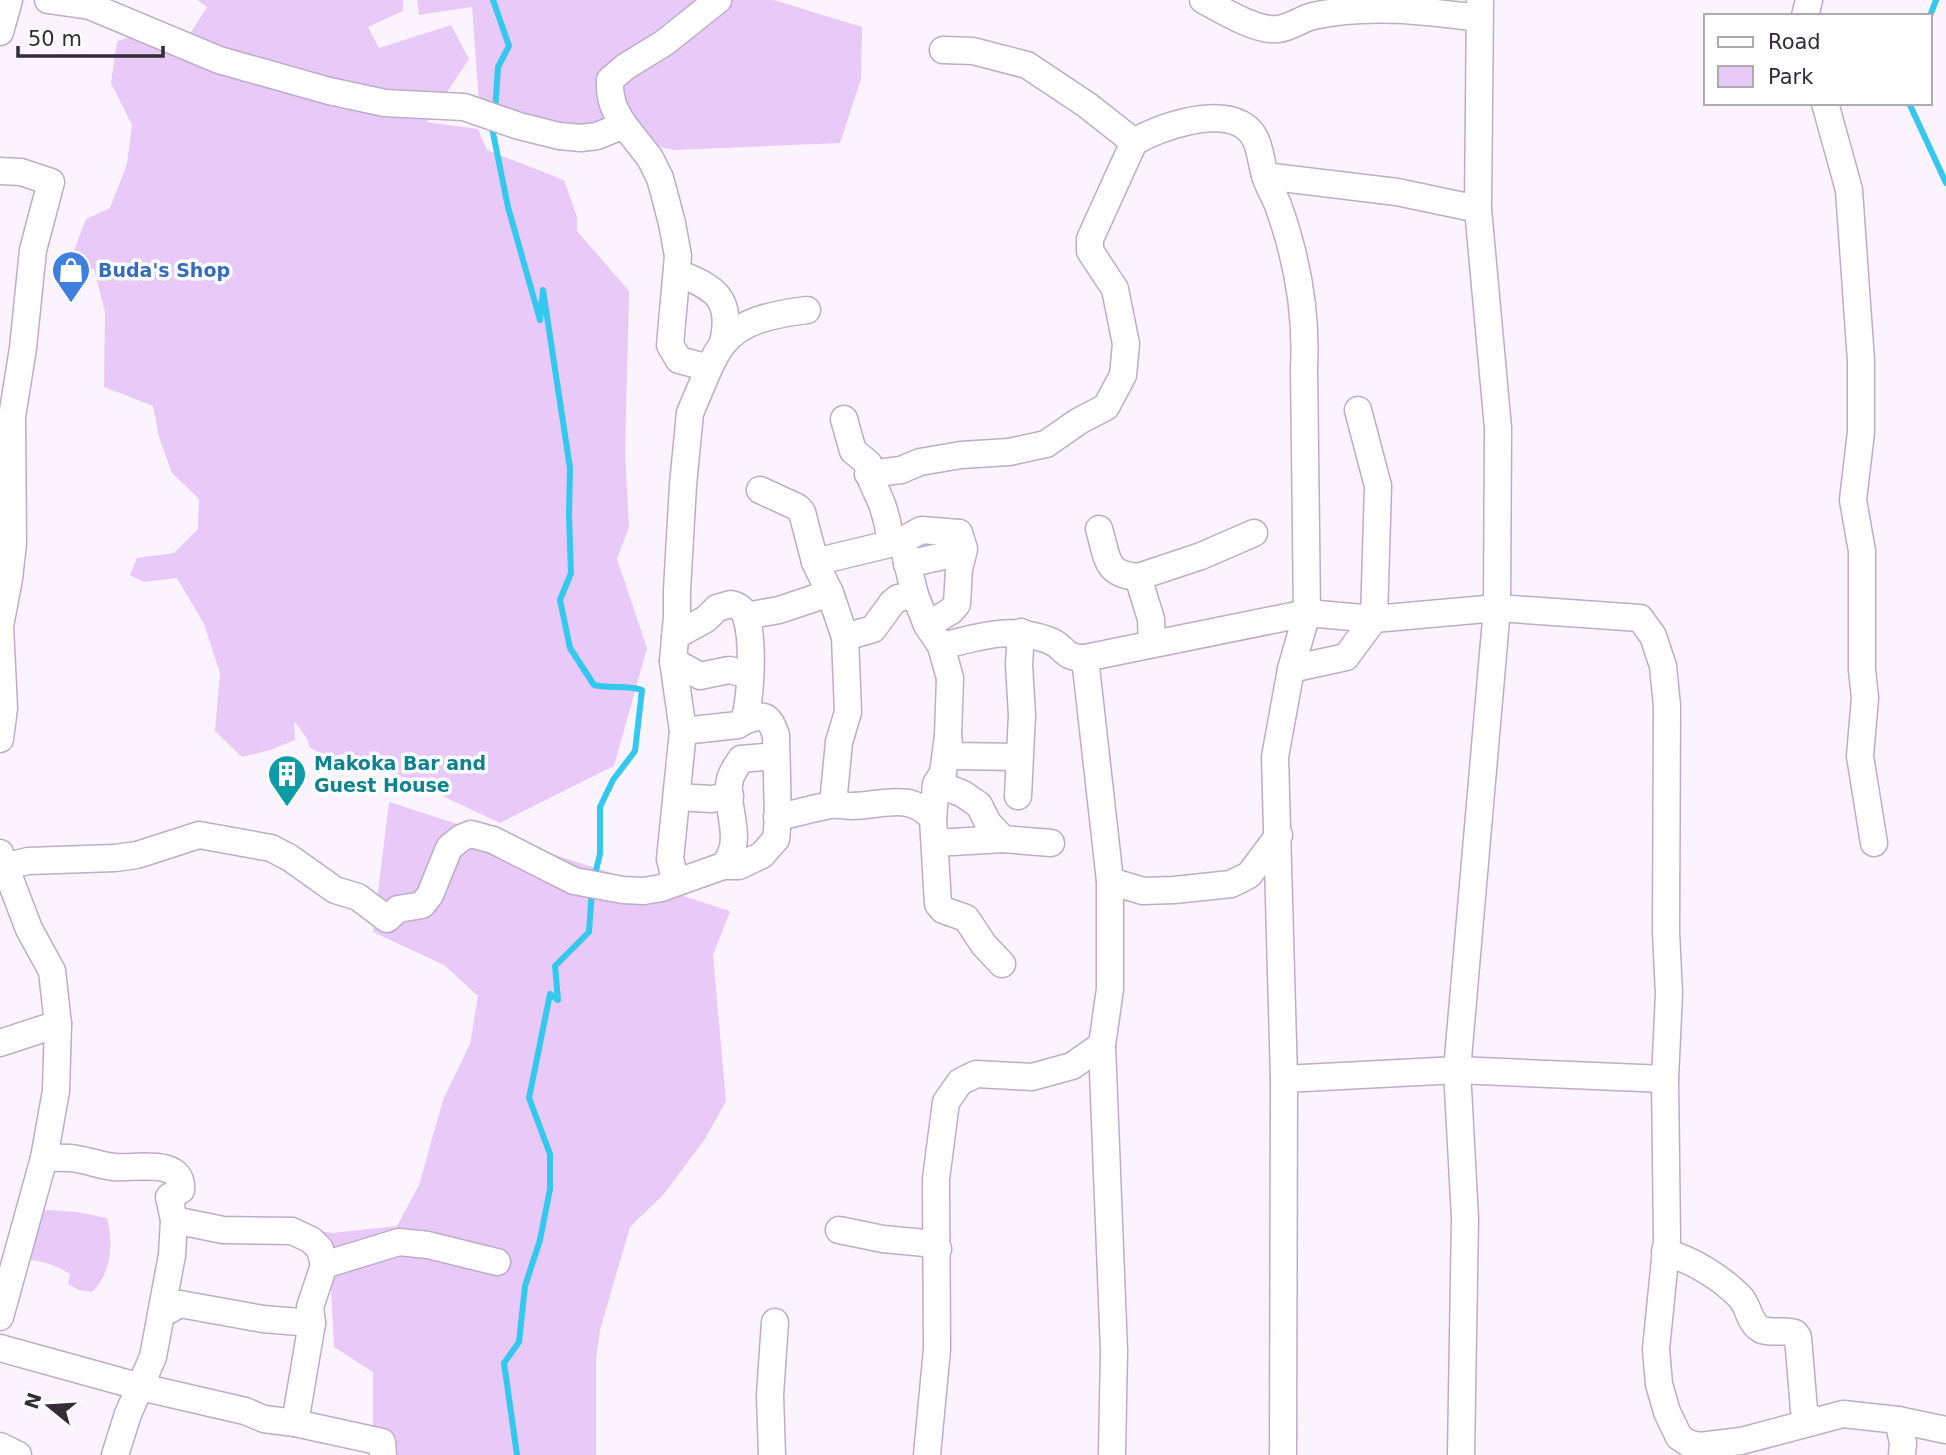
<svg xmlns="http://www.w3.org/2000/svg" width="1946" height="1455" font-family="'DejaVu Sans',sans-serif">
	<rect width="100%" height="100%" fill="#fbf4ff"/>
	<g fill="#e8c9f8">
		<polygon points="197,0 403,0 403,11 368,27 379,48 451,25 469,59 427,122 478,129 487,150 564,180 577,217 577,231 629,291 625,451 629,527 617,559 647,648 614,766 500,823 349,752 329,759 309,747 308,740 294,721 295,740 270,750 242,757 215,731 220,673 204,624 177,578 144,582 130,575 137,558 174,553 198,529 199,499 172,473 159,437 153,406 104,387 105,312 94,269 69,271 70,261 86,219 110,208 127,164 132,125 111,83 117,41 138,35 177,54 207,7"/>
		<polygon points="417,0 774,0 862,27 861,79 840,143 674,150 545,121 479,102 472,7 419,15"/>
		<polygon points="389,802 730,911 713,955 726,1101 705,1139 664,1194 630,1227 600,1330 596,1359 596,1455 373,1455 373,1372 334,1347 329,1245 290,1226 332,1233 397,1226 419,1185 443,1100 470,1044 478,996 444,965 373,932"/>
		<path d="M 35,1209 L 76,1212 L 107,1218 C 114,1242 111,1275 92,1292 L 79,1290 L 68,1284 L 70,1274 C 54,1264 42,1261 24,1259 Z"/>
	</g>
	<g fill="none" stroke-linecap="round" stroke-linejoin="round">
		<g stroke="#33c8ed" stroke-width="6">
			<polyline points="493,0 509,46 498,67 495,112"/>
			<polyline points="1930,16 1936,0"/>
			<polyline points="1909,103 1946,183"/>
			<path d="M 493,123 L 492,128 L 508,207 L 540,320 L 543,290 L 570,468 L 569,515 L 571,573 L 560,600 L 570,648 L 594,685 C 610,689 627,685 642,690 L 635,751 L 613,780 L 600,807 L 600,854 L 594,879"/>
			<polyline points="517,1455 504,1363 519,1342 525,1286 540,1240 550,1189 550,1154 529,1098 550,994 558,1000 555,966 589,932 592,890"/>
		</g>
		<defs>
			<g id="minor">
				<polyline points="48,0 90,6 219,60 329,91 385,103 464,107 519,126 559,136 581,138 597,136 624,125 650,158 660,178 672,223 678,256 670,345 679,360 709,368 690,413 683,485 677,590 677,617 673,661 683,731 670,859 676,882"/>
				<path d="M 1203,0 C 1222,10 1257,32 1278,29 C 1290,28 1301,19 1313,16 C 1368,4 1424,11 1479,18"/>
				<polyline points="1805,16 1809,0"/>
				<polyline points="0,32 9,0"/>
				<polyline points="1825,103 1849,190 1861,361 1861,432 1853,500 1862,551 1862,670 1865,698 1860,756 1874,843"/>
				<path d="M 624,125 C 614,110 609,99 610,80 L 625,67 L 664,43 L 718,0"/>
				<path d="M 1134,142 C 1160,127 1212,109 1241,124 C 1261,135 1259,156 1265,175 C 1268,186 1274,195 1278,205 C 1297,258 1307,313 1304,368 L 1307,613 L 1291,669 L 1275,757 L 1284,1079 L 1283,1455"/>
				<polyline points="0,171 21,172 51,182 33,250 23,348 12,417 13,543 9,579 0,626 4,708 0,739"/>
				<polyline points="1265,176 1397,192 1478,209"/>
				<path d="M 678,273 C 715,288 733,298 723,343"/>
				<path d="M 709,368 C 713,360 717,351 723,344 C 742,319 777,314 807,310"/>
				<path d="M 844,419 L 853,451 L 868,463 C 868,479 878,492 883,507 C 887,519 889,530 891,542"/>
				<polyline points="868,474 901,470 920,462 961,455 1009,452 1046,444 1079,421 1106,407 1123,375 1126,344 1115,289 1090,251 1090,239 1134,142 1087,105 1027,65 973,51 943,50"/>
				<polyline points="760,490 797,507 802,512 815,562 830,593 845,637 848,712 839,742 833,804"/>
				<path d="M 1099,529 C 1108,558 1104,574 1138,577 L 1151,619 L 1152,643"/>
				<polyline points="902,541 915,595 927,625 941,646 950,678 948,736 943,773 936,784 933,819 938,904 943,910 966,918 984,945 1002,964"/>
				<polyline points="815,562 902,541 921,530 959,533 964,549 959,569 957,604 951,611 927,625"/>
				<polyline points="907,564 953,554 960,545 959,533"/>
				<polyline points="1138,577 1201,556 1254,533"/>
				<polyline points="746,616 779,610 830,593"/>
				<path d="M 675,636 L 706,619 L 717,608 L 731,604 C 738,605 744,610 746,617 C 754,641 751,698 744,721 L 738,725 L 683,731"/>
				<polyline points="845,637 873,629 892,603 898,598 915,595"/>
				<path d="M 941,646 C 980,637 1008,626 1048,640 C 1066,646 1061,658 1085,658 L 1307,613 L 1374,619 L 1497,608 L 1640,618 L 1653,636 L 1663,666 L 1667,706 L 1666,932 L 1669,994 L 1665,1079 L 1667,1239 L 1656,1349 L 1659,1384 L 1667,1412 L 1679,1437 L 1688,1443 L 1700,1446 L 1741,1441 L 1843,1414 L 1898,1420 L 1946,1430"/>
				<polyline points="1085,658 1110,881 1143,891 1174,890 1231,884 1249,875 1279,835"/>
				<polyline points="673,661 700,676 729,670 750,675"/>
				<polyline points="1291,669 1346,657 1374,619 1378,486 1358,410"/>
				<polyline points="948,736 950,752 954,756 1019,757"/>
				<polyline points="938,784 963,794 979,805 988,823 1003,839 1051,843"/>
				<polyline points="1018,796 1022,715 1019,665 1021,632"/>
				<polyline points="677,797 711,799 730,796"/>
				<path d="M 777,817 C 795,814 813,808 831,805 C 838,804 845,806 852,806 C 882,806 910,791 933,819"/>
				<polyline points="935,843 1003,839"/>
				<polyline points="0,853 29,929 52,971 58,1024 56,1091 44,1158 0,1317"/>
				<path d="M 7,866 L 28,861 L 115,858 L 137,855 L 199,835 L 271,848 L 290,858 L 335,890 L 358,897 L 387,919 L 398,909 L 422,905 L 430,895 L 449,848 L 461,838 L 471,834 L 493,840 L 574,881 L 623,890 L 644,891 L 661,888 L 723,866 L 739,866 L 762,855 L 776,839 L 778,819 L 776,735 C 768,713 764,714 744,721"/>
				<path d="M 723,866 C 747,840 723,807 730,779 C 732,772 737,765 741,759 L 776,756"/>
				<polyline points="0,1043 58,1024"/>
				<polyline points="1102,1045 1114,1351 1112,1455"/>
				<polyline points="1284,1079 1457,1070 1665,1079"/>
				<path d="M 44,1158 C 55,1158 66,1157 77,1159 C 90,1161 102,1166 114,1167 C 134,1169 184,1157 181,1190 L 169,1197 L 174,1220 L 172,1255 L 153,1357 L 128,1414 L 115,1455"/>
				<polyline points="174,1220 223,1230 292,1231 311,1240 320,1249 324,1265 310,1307 312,1323 295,1423"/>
				<polyline points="839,1230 883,1239 925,1243 938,1249"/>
				<path d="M 1665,1252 C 1692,1260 1721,1277 1741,1298 C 1749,1307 1749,1324 1762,1330 C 1773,1334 1785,1329 1795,1333 L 1798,1337 L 1804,1410 L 1812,1422"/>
				<polyline points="324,1265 399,1242 428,1245 497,1262"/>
				<polyline points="162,1314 180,1304 263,1319 312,1323"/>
				<polyline points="0,1348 141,1387 245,1411 264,1419 295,1423 382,1442 383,1455"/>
				<polyline points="1898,1420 1903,1443 1902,1455"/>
				<polyline points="0,1446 18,1455"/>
				<polyline points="772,1455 770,1395 775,1322"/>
				<polyline points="927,1455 937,1349 936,1179 946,1102 960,1082 976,1074 1032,1077 1072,1066 1102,1045 1110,989 1110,881"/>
				<polyline points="1461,1455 1465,1218 1457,1070 1497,608 1498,428 1478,209 1480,0"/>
			</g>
		</defs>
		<use href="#minor" stroke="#bdadc6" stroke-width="29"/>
		<use href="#minor" stroke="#fff" stroke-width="26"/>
	</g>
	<defs>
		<symbol id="shop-pin" viewBox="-11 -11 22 30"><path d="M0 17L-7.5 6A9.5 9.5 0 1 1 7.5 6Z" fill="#3f7fe0" stroke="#fff"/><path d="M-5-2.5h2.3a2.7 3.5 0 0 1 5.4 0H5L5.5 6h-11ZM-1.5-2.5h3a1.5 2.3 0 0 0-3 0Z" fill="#fff"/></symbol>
		<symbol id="building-pin" viewBox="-11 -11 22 30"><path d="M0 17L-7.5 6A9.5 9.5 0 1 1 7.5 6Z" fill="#0f9aa8" stroke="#fff"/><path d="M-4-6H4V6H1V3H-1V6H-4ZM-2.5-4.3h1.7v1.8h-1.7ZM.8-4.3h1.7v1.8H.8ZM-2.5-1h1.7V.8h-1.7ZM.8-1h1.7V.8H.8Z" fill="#fff"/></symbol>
	</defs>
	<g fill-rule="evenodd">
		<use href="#shop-pin" x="49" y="248" width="44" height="60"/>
		<use href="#building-pin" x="265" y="752" width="44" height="60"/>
	</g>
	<g text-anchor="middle" stroke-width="7" stroke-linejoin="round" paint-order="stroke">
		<g font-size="19" font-weight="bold" fill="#366cbe" stroke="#fff" text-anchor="start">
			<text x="98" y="277">Buda's Shop</text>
		</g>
		<g font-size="19" font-weight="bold" fill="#0d838f" stroke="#fff" text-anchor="start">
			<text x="314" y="770">Makoka Bar and<tspan x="314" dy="22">Guest House</tspan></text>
		</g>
	</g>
	<rect x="1704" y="14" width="228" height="91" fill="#ffffff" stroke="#adabaf" stroke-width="2"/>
	<rect x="1718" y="37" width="35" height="10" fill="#ffffff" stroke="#adabaf" stroke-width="2"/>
	<text x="1768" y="49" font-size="21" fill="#332c36">Road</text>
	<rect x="1718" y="66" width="35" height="21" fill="#e8c9f8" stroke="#adabaf" stroke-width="2"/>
	<text x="1768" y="84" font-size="21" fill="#332c36">Park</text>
	<g transform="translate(49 1406) rotate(288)" stroke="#ffffff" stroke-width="5" paint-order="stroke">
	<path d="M0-5L12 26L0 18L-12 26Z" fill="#332c36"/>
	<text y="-10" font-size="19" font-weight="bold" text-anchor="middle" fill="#332c36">N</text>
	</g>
	<path d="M18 46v10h145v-10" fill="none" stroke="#332c36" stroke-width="3.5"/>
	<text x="28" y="46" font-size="21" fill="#332c36" stroke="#ffffff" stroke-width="5" paint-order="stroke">50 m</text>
</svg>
